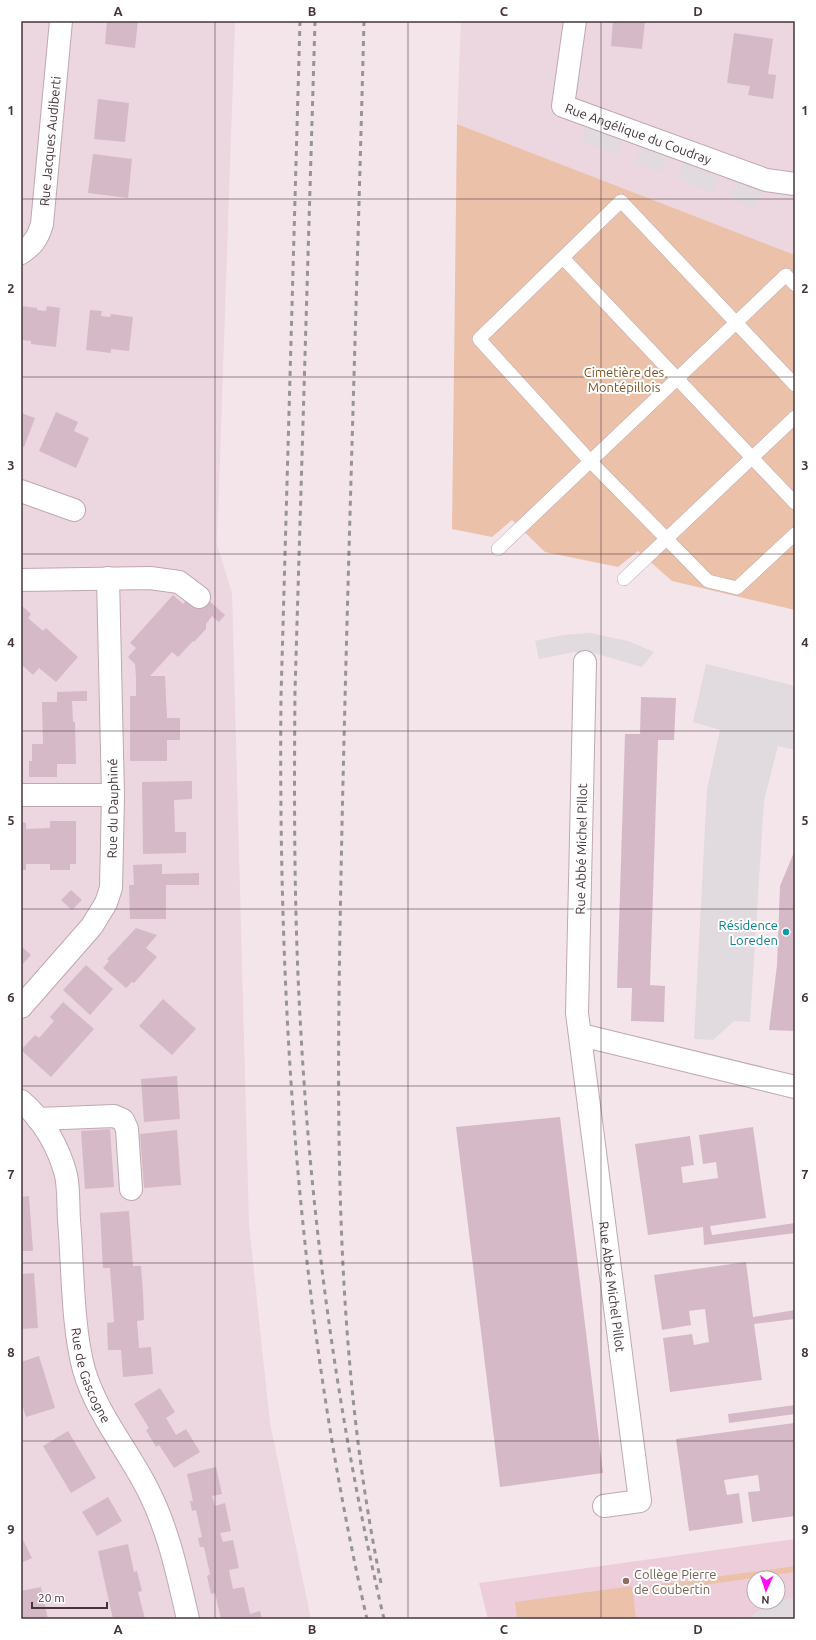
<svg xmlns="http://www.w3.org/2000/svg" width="816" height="1640" font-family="Ubuntu,sans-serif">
	<rect width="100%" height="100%" fill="#f4e5eb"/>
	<g fill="#ecd6df">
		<polygon points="21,21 235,21 217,544 232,593 249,1225 270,1423 311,1619 21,1619"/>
		<polygon points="461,21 795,21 795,255 457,124"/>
	</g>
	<path fill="#eecdda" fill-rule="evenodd" d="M 795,1539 L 795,1619 L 488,1619 L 479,1583 ZM 754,1578 L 778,1578 L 778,1602 L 754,1602 Z"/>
	<g fill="#ebc1aa">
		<polygon points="457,124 795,255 795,610 672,581 638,551 618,567 545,552 512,520 492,537 452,529"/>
		<polygon points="795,1566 795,1572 640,1594 639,1587"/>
		<polygon points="632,1586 636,1619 517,1619 515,1602"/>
	</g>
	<g fill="#e1dade">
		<polygon points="587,124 623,137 617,154 581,141"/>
		<polygon points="642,146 668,156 662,172 635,163"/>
		<polygon points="683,163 719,177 713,193 677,179"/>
		<polygon points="736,182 761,192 755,209 729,199"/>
		<polygon points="590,633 628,641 654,652 642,667 594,653 574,652 539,659 535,641 563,635"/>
		<polygon points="706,664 795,686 795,750 778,746 764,801 750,1022 734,1021 713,1040 694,1039 707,789 720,730 693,722"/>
		<polygon points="795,1596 795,1619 745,1619 770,1605"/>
	</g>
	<g fill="#d6b9c7">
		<polygon points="107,21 138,21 135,48 105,44"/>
		<polygon points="613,21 645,21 642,49 611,46"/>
		<polygon points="734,33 773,39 768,74 776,75 773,99 748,95 750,86 727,83"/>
		<polygon points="98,99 129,103 125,142 94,139"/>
		<polygon points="93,154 132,159 128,198 88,193"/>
		<polygon points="21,306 37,308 37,310 46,311 47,306 60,308 56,347 31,344 31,341 21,340"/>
		<polygon points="90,310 102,311 101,316 110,317 111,314 133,317 129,351 111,349 111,353 86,350"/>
		<polygon points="56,412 78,422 74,431 89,438 76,468 39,451"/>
		<polygon points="21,413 35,418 24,447 21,446"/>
		<polygon points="173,595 183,604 190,596 206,598 225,615 219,622 212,616 206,624 206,629 194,642 193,641 178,657 172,652 150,676 165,676 167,718 180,718 180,740 167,740 167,761 130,761 130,696 136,696 136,677 135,664 128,657 136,648 130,643"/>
		<polygon points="21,605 31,614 28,618 43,631 46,628 78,657 56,682 39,668 33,675 21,664 21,656 23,654 21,652"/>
		<polygon points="87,691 87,701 72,701 73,722 75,722 76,764 57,764 57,777 29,777 29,761 32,761 32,744 43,744 42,702 57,702 57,692"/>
		<polygon points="641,697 676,698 674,740 658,740 650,985 665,986 664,1022 631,1021 632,988 617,988 625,734 640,734"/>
		<polygon points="192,781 192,799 174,800 175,832 186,832 186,853 143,854 142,782"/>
		<polygon points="50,821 76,821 76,864 70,864 70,870 50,870 50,864 26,864 26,870 21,870 21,822 26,823 26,829 50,828"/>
		<polygon points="795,850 795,1031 769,1030 777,965 780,886"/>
		<polygon points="162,864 162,874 199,873 199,885 166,885 166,919 130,919 129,885 134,885 133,865"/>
		<polygon points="71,890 82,900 72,910 61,900"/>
		<polygon points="136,928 157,935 146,948 157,957 134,983 132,982 126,988 103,968 109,961 107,959"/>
		<polygon points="21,946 31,955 21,966"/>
		<polygon points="86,965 113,989 90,1015 63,990"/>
		<polygon points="163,999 196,1029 172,1055 139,1026"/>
		<polygon points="63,1002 94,1029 51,1077 21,1050 35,1035 39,1038 54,1021 50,1017"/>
		<polygon points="177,1076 180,1119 144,1122 141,1079"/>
		<polygon points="560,1117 603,1473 500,1487 456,1127"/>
		<polygon points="753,1127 766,1218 710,1226 712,1235 795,1223 795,1233 704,1245 703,1227 648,1235 635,1144 690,1136 694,1165 681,1167 683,1183 718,1178 716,1162 703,1164 699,1135"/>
		<polygon points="110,1129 114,1187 85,1189 81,1131"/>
		<polygon points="177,1130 181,1185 144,1188 140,1134"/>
		<polygon points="29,1196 33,1251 21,1251 21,1197"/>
		<polygon points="129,1211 133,1266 141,1266 143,1293 144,1320 137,1321 139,1348 151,1347 153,1374 123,1377 121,1350 108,1350 107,1323 114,1322 112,1294 110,1268 103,1268 100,1213"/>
		<polygon points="746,1262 753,1317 795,1310 795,1319 754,1324 762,1380 670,1392 663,1338 692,1334 694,1345 709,1342 705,1309 689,1311 691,1325 662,1330 654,1275"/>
		<polygon points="34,1273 38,1328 21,1329 21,1274"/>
		<polygon points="39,1356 55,1408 26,1417 21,1401 21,1362"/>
		<polygon points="160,1388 175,1412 166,1418 176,1435 186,1429 200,1452 174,1468 159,1445 156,1447 146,1430 149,1428 134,1404"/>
		<polygon points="795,1405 795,1414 729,1423 728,1414"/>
		<polygon points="794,1423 795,1516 752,1522 748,1492 760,1491 758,1475 724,1480 727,1495 739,1493 743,1523 689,1531 676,1439"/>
		<polygon points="68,1431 96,1478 71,1493 43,1446"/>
		<polygon points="216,1467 222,1494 212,1496 215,1506 225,1503 231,1531 220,1533 223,1542 233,1540 239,1568 229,1570 233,1589 244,1587 250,1614 260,1611 262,1619 221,1619 215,1593 211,1594 207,1576 210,1574 204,1547 200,1547 198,1538 202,1537 196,1510 192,1511 190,1501 193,1501 187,1474"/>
		<polygon points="108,1497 122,1521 97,1536 82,1512"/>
		<polygon points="21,1536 32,1558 21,1563"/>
		<polygon points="128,1544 134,1572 137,1571 142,1591 138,1592 145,1619 113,1619 104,1579 98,1551"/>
		<polygon points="41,1587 48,1619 21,1619 21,1591"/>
	</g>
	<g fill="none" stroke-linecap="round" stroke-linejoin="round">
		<defs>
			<g id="service">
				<polyline points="563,258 795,503"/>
				<polyline points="795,385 621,201 479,339 591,462 708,581 737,588 795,534"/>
				<polyline points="498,549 786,275 795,285"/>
				<polyline points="624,579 795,417"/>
			</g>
			<g id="minor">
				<path id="s1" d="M 575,21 L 563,106 L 766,180 L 795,184"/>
				<path id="s2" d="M 21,253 C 33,245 38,238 42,224 L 61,21"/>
				<polyline points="21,491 74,510"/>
				<polyline points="21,580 150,578 179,582 199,597"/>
				<path id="s3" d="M 585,662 L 577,1013 L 640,1501 L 604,1506"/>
				<polyline points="21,795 113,795"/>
				<path id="s4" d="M 21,1007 L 92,926 L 106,903 L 111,888 L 113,795 L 108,578"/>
				<polyline points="581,1035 795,1087"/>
				<path id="s5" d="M 21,1101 C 43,1119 59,1148 66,1175 C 69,1189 68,1206 69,1220 C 73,1267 72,1326 84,1370 C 97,1415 129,1451 149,1492 C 169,1532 178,1576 188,1619"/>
				<polyline points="38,1119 114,1116 123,1120 127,1129 131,1189"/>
			</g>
		</defs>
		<use href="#service" stroke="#c0a7b2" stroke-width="14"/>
		<use href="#minor" stroke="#c0a7b2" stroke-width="24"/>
		<use href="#service" stroke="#fff" stroke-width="13"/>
		<use href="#minor" stroke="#fff" stroke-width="22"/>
		<g stroke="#959595" stroke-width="3" stroke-dasharray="5 5" stroke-linecap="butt">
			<path d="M 300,21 L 281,697 C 278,1006 298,1317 367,1619"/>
			<path d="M 315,21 L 295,691 C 294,805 294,919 301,1034 C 312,1230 339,1427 384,1619"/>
			<path d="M 364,21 C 357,289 348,557 342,825 C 337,1079 330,1338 382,1588"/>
		</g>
	</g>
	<path fill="none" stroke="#46343d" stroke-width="1" stroke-opacity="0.55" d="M 215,21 L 215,1619M 408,21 L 408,1619M 601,21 L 601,1619M 21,199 L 795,199M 21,377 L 795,377M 21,554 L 795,554M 21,731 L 795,731M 21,909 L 795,909M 21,1086 L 795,1086M 21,1263 L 795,1263M 21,1441 L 795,1441"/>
	<circle fill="#0f9aa8" stroke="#fff" stroke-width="1.5" cx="786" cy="932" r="4"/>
	<circle fill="#8d6e63" stroke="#fff" stroke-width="1.5" cx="626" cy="1581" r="4"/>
	<g text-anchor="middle" stroke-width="4" stroke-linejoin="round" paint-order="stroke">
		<g font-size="13" fill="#46343d" stroke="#fff">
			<text dy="5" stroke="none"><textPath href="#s1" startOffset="166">Rue Angélique du Coudray</textPath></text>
			<text dy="5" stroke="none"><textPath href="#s2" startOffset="120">Rue Jacques Audiberti</textPath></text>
			<text dy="5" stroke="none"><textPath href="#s4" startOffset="230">Rue du Dauphiné</textPath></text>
			<text transform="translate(581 849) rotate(-89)" y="5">Rue Abbé Michel Pillot</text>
			<text dy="5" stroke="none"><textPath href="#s3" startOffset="627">Rue Abbé Michel Pillot</textPath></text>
			<text dy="5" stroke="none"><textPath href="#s5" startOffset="291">Rue de Gascogne</textPath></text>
		</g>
		<g font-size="13" fill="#7c5223" stroke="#fff">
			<text x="624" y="377">Cimetière des<tspan x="624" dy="15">Montépillois</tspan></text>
		</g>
		<g font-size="13" fill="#0d838f" stroke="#fff" text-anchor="end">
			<text x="778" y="930">Résidence<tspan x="778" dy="15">Loreden</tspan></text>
		</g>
		<g font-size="13" fill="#785e54" stroke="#fff" text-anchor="start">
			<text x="634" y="1579">Collège Pierre<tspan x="634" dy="15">de Coubertin</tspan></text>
		</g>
	</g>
	<rect width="816" height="1640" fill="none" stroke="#ffffff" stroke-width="44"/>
	<g transform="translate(766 1590) rotate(183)"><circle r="19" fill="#ffffff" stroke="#b5aeb1"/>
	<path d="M0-3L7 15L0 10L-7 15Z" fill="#ff10f3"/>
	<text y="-6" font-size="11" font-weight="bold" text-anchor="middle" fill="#46343d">N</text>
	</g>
	<path d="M32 1602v6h75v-6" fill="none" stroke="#46343d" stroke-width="2"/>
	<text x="38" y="1602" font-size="12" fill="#46343d" stroke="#ffffff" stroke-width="3" paint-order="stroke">20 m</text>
	<rect x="22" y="22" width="772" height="1596" fill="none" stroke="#46343d" stroke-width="1.5"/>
	<g font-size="13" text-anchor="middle" font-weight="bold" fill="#46343d">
		<text x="118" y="16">A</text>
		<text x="312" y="16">B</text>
		<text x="504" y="16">C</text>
		<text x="698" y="16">D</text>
		<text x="11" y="115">1</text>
		<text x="805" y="115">1</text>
		<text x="11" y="293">2</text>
		<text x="805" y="293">2</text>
		<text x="11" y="470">3</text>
		<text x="805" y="470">3</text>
		<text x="11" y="647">4</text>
		<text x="805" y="647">4</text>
		<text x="11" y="825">5</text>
		<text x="805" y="825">5</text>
		<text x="11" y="1002">6</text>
		<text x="805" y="1002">6</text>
		<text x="11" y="1179">7</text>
		<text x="805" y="1179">7</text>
		<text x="11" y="1357">8</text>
		<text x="805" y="1357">8</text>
		<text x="11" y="1534">9</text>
		<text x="805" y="1534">9</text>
		<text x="118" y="1634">A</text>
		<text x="312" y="1634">B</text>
		<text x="504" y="1634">C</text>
		<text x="698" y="1634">D</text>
	</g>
</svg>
